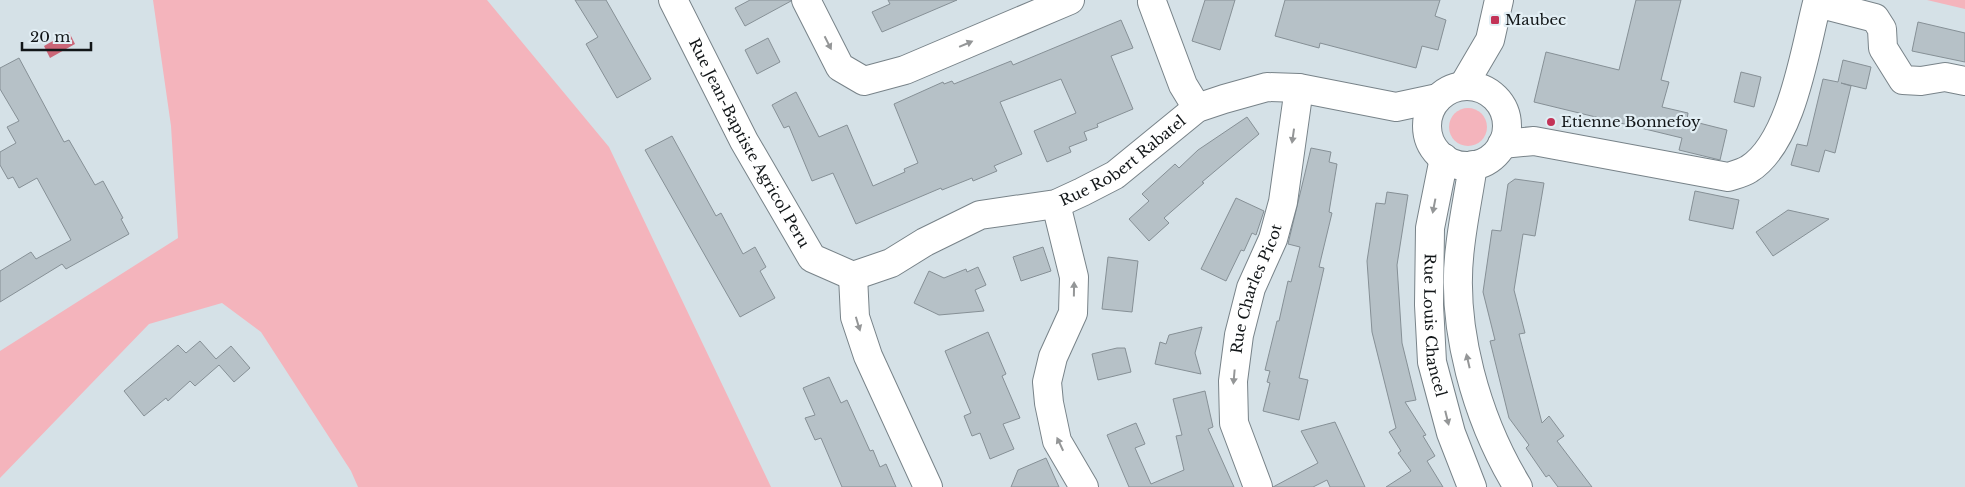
<svg xmlns="http://www.w3.org/2000/svg" width="1965" height="487" font-family="'Libre Baskerville',serif">
	<rect width="100%" height="100%" fill="#d5e1e7"/>
	<g fill="#f4b4bc">
		<polygon points="153,0 487,0 609,147 771,487 358,487 351,471 261,332 222,303 149,324 0,478 0,351 178,238 171,126"/>
		<polygon points="1927,0 1965,0 1965,9"/>
		<circle cx="1468" cy="127" r="19"/>
	</g>
	<polygon fill="#cb6677" points="69,32 75,44 50,58 44,46"/>
	<g fill="#b6c1c7" stroke="#869096">
		<polygon points="575,0 606,0 651,79 617,98 586,44 598,37"/>
		<polygon points="750,0 791,0 791,1 745,26 735,8"/>
		<polygon points="888,0 957,0 882,32 872,12 890,4"/>
		<polygon points="1205,0 1235,0 1220,50 1192,41"/>
		<polygon points="1285,0 1440,0 1435,16 1446,20 1438,50 1422,46 1416,68 1320,43 1319,48 1275,36"/>
		<polygon points="1636,0 1681,0 1661,80 1669,82 1662,107 1688,113 1687,120 1727,130 1720,160 1679,150 1682,138 1534,102 1546,52 1619,70"/>
		<polygon points="1121,20 1133,48 1111,56 1133,109 1097,124 1098,127 1084,132 1087,140 1069,147 1071,152 1047,162 1034,131 1076,113 1061,79 1000,102 1022,154 994,166 997,171 973,181 972,178 942,190 941,188 856,224 833,173 812,181 789,126 784,128 772,105 796,92 819,137 847,125 873,186 905,172 904,169 918,163 894,104 943,82 944,84 952,81 954,84 1011,61 1013,65"/>
		<polygon points="1918,22 1965,33 1965,62 1912,51"/>
		<polygon points="768,38 780,62 757,74 745,50"/>
		<polygon points="19,58 64,142 69,140 95,185 103,181 123,218 121,219 129,234 66,269 62,264 0,302 0,271 31,252 36,259 71,240 37,178 19,188 13,177 8,179 0,165 0,152 16,143 7,127 19,121 0,89 0,68"/>
		<polygon points="1843,60 1871,67 1866,89 1841,83 1851,86 1835,153 1825,150 1819,172 1791,165 1797,144 1807,146 1823,79 1838,82"/>
		<polygon points="1741,72 1761,77 1754,107 1734,102"/>
		<polygon points="1247,117 1259,134 1202,182 1204,183 1164,218 1169,223 1149,241 1129,219 1149,201 1142,194 1175,164 1179,168 1198,150"/>
		<polygon points="672,136 716,216 721,213 743,254 755,247 766,267 760,271 775,298 740,317 645,150"/>
		<polygon points="1311,148 1331,152 1329,162 1337,164 1329,212 1332,213 1319,267 1324,268 1299,378 1308,380 1299,420 1263,411 1270,383 1267,382 1270,371 1265,370 1277,321 1279,321 1288,281 1291,282 1300,247 1288,244"/>
		<polygon points="1515,179 1544,183 1535,236 1523,234 1514,290 1525,333 1519,334 1542,423 1549,416 1564,436 1557,441 1592,487 1558,487 1549,475 1546,477 1526,448 1529,445 1509,418 1490,341 1495,340 1483,292 1492,230 1501,231 1508,184"/>
		<polygon points="1695,191 1739,200 1733,229 1689,220"/>
		<polygon points="1387,192 1408,195 1397,265 1402,343 1416,400 1405,402 1426,435 1423,436 1435,456 1427,461 1443,487 1386,487 1411,471 1398,453 1401,451 1389,432 1396,428 1372,332 1367,261 1376,203 1385,204"/>
		<polygon points="1236,198 1264,211 1256,235 1252,233 1244,251 1241,250 1226,281 1201,269"/>
		<polygon points="1788,210 1829,219 1773,256 1756,232"/>
		<polygon points="1043,247 1051,271 1021,281 1013,257"/>
		<polygon points="1108,257 1138,261 1132,312 1102,309"/>
		<polygon points="978,267 986,285 975,290 984,311 939,315 914,303 929,271 944,278 966,269 967,272"/>
		<polygon points="1202,327 1195,353 1201,374 1155,364 1160,342 1166,344 1169,335"/>
		<polygon points="988,332 1006,374 1002,376 1020,418 1003,424 1014,449 990,459 980,433 972,436 964,416 971,413 945,351"/>
		<polygon points="200,341 216,359 231,346 250,368 234,382 219,365 195,386 190,381 168,401 166,398 144,416 124,391 178,345 186,353"/>
		<polygon points="1117,348 1125,348 1131,372 1098,380 1092,354"/>
		<polygon points="829,377 841,403 847,400 870,451 873,450 880,467 886,464 896,487 842,487 821,438 815,440 805,418 815,415 803,388"/>
		<polygon points="1205,391 1213,427 1208,429 1234,487 1129,487 1107,435 1136,423 1145,444 1135,448 1151,484 1184,470 1176,436 1182,435 1173,399"/>
		<polygon points="1335,422 1365,487 1330,487 1327,480 1313,487 1273,487 1318,463 1301,431"/>
		<polygon points="1046,458 1059,487 1011,487 1018,470"/>
	</g>
	<g fill="none" stroke-linecap="round" stroke-linejoin="round">
		<defs>
			<g id="minor">
				<path id="s1" d="M 673,0 L 744,141 L 812,258 L 853,276"/>
				<polyline points="806,0 840,67 864,81 905,70 1070,0"/>
				<polyline points="1152,2 1183,85 1197,108"/>
				<polyline points="1463,86 1490,40 1499,0"/>
				<circle cx="1467" cy="126" r="40"/>
				<path d="M 1502,144 L 1534,141 L 1728,177 C 1734,175 1743,173 1749,169 C 1792,142 1805,49 1817,3 L 1875,18 L 1882,29 L 1883,48 L 1903,80 L 1921,81 L 1945,77 L 1965,81"/>
				<path id="s2" d="M 1444,158 L 1430,228 L 1429,305 L 1432,362 L 1451,433 L 1472,487"/>
				<path d="M 1473,165 C 1469,193 1463,220 1460,248 C 1450,327 1477,420 1518,487"/>
				<polyline points="1056,204 1074,277 1073,313 1053,357 1047,382 1049,403 1057,441 1084,487"/>
				<path id="s3" d="M 853,276 L 891,263 L 925,242 L 980,215 L 1056,204 L 1082,192 L 1115,175 L 1197,108 L 1224,99 L 1267,87 L 1299,88 L 1396,107 L 1438,98"/>
				<polyline points="853,276 855,317 868,356 928,487"/>
				<path id="s4" d="M 1258,487 L 1234,423 L 1233,381 L 1239,335 L 1251,288 L 1273,239 L 1283,202 L 1299,88"/>
			</g>
		</defs>
		<use href="#minor" stroke="#788389" stroke-width="30"/>
		<use href="#minor" stroke="#fff" stroke-width="28"/>
	</g>
	<defs><path id="oneway-solid" d="M-6-.8H1V-3.2L6.5 0L1 3.2V.8H-6Z" transform="scale(1.25)"/></defs>
	<g fill="#949697">
		<use href="#oneway-solid" transform="translate(828 43) rotate(63)"/>
		<use href="#oneway-solid" transform="translate(966 44) rotate(-23)"/>
		<use href="#oneway-solid" transform="translate(1293 136) rotate(98)"/>
		<use href="#oneway-solid" transform="translate(1434 206) rotate(101)"/>
		<use href="#oneway-solid" transform="translate(1074 289) rotate(-89)"/>
		<use href="#oneway-solid" transform="translate(858 324) rotate(73)"/>
		<use href="#oneway-solid" transform="translate(1468 361) rotate(-103)"/>
		<use href="#oneway-solid" transform="translate(1234 377) rotate(95)"/>
		<use href="#oneway-solid" transform="translate(1447 418) rotate(76)"/>
		<use href="#oneway-solid" transform="translate(1060 444) rotate(-115)"/>
	</g>
	<g fill="#c33357" stroke="#e2eef4" stroke-width="2">
		<rect x="1490" y="15" width="10" height="10" rx="2.5"/>
		<circle cx="1551" cy="122" r="5"/>
	</g>
	<g text-anchor="middle" stroke-width="4.5" stroke-linejoin="round" paint-order="stroke">
		<g font-size="15" fill="#121618" stroke="#e2eef4" text-anchor="start">
			<text x="1505" y="25">Maubec</text>
			<text x="1561" y="127">Etienne Bonnefoy</text>
		</g>
		<g font-size="15" fill="#121618" stroke="#e2eef4">
			<text dy="5" stroke="none"><textPath href="#s1" startOffset="162">Rue Jean-Baptiste Agricol Peru</textPath></text>
			<text dy="5" stroke="none"><textPath href="#s3" startOffset="298">Rue Robert Rabatel</textPath></text>
			<text dy="5" stroke="none"><textPath href="#s4" startOffset="206">Rue Charles Picot</textPath></text>
			<text dy="5" stroke="none"><textPath href="#s2" startOffset="169">Rue Louis Chancel</textPath></text>
		</g>
	</g>
	<path d="M22 42v8h69v-8" fill="none" stroke="#121618" stroke-width="2.5"/>
	<text x="30" y="42" font-size="15" fill="#121618" stroke="#e2eef4" stroke-width="4" paint-order="stroke">20 m</text>
</svg>
